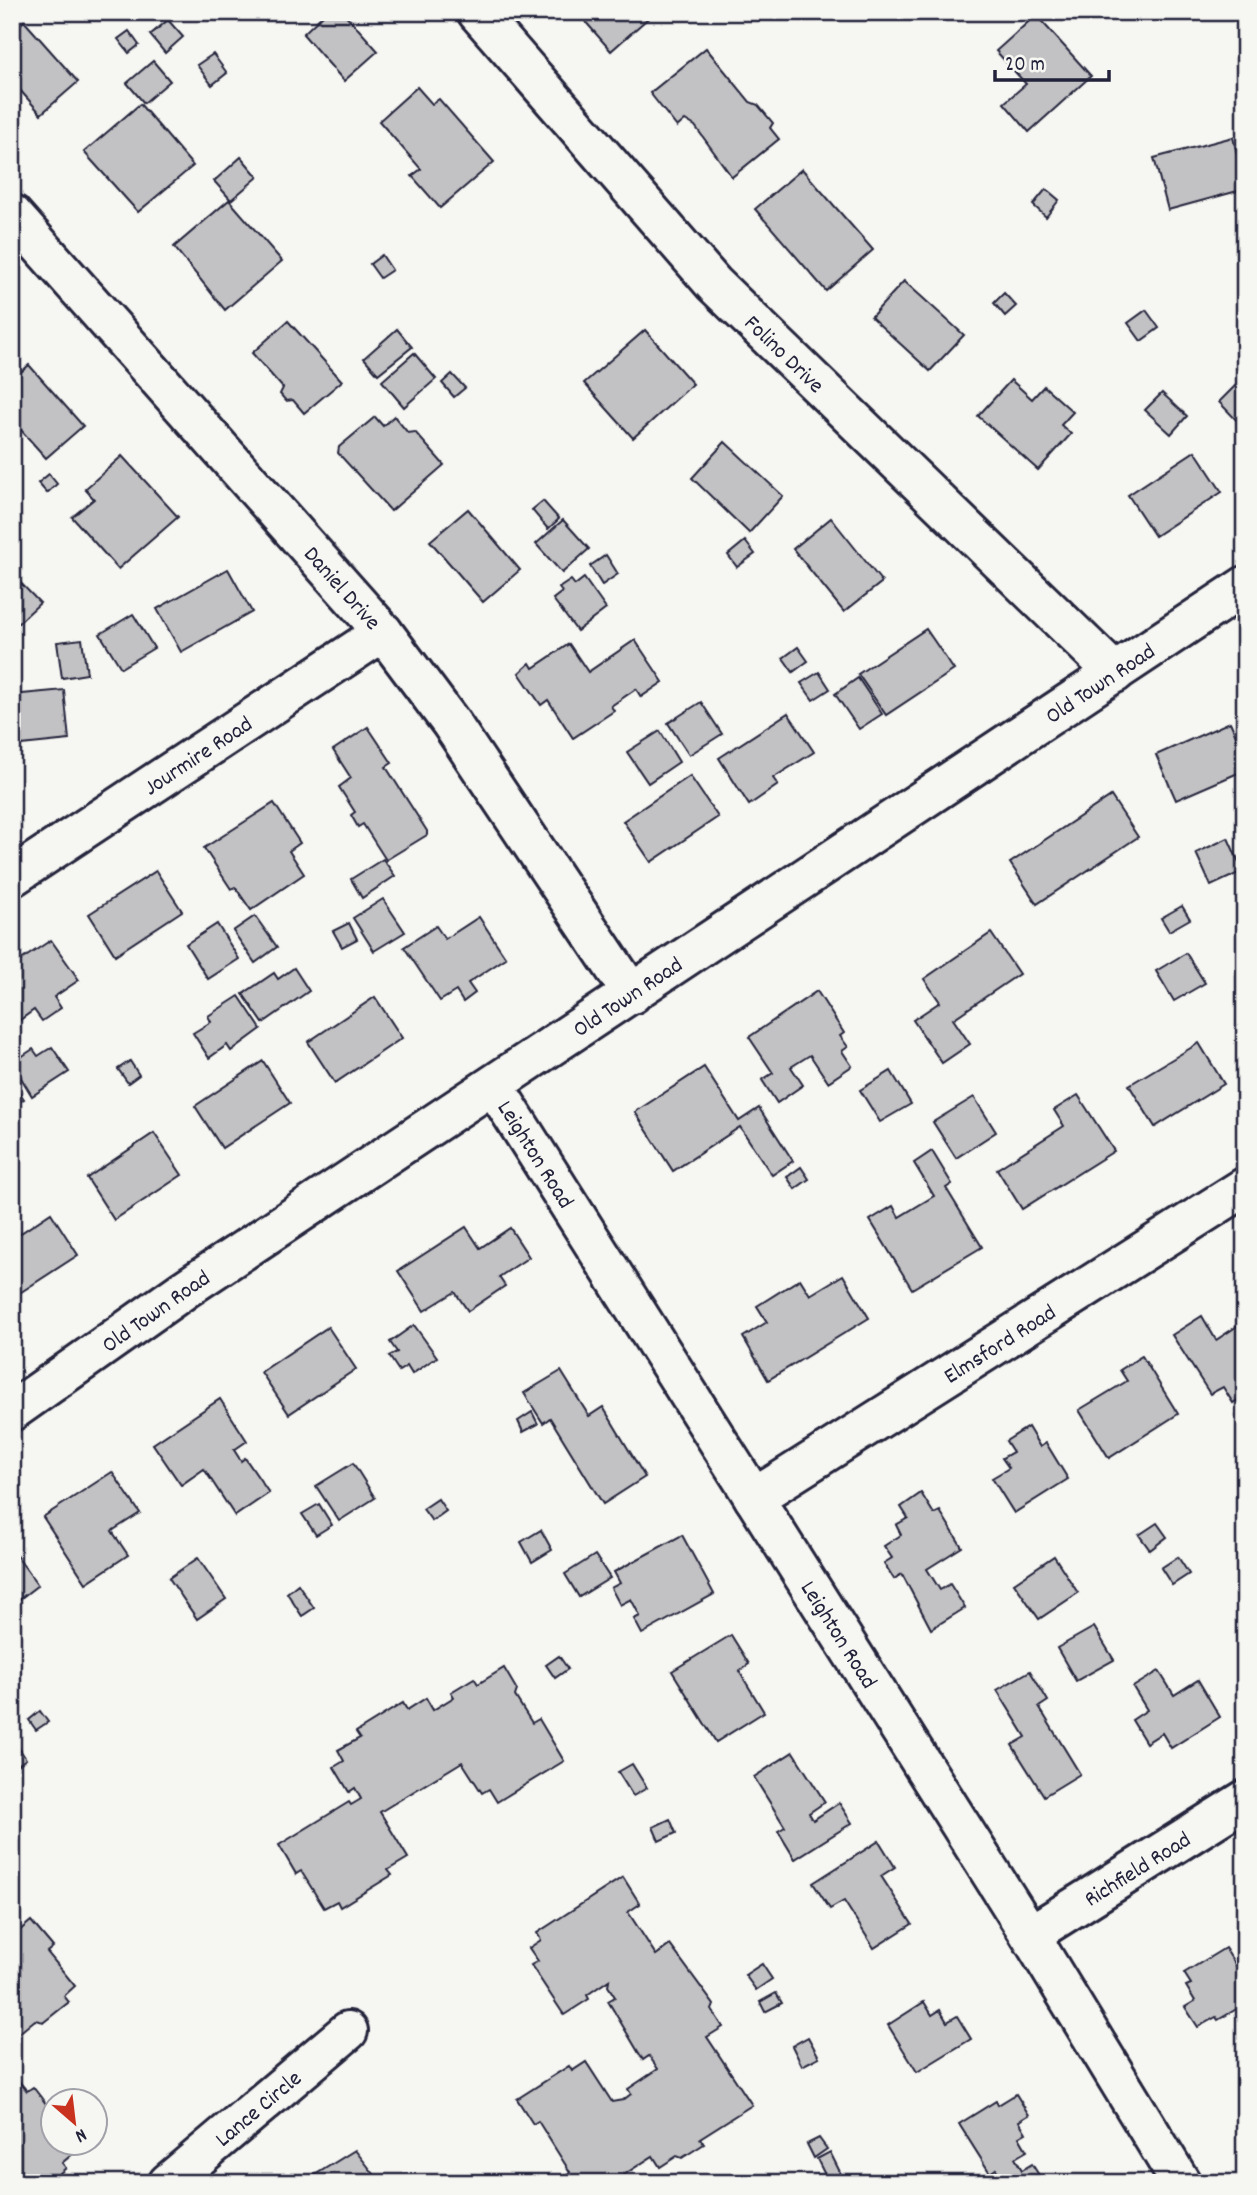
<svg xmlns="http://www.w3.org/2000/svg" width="1257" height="2195" font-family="Dekko,sans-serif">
	<rect width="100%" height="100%" fill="#f6f6f2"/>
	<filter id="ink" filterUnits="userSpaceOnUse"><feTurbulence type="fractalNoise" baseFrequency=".0143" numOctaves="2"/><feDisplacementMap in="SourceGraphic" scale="14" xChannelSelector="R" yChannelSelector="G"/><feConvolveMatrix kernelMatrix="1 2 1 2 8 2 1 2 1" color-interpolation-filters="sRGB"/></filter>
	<g filter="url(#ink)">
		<g fill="#c2c2c4" stroke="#22223b" stroke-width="2">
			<polygon points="326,12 343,12 378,51 344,81 303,34"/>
			<polygon points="577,12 653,12 654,13 611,51"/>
			<polygon points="1036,15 1091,76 1029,132 1004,103 1026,84 996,51"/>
			<polygon points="168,20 183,37 165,53 150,35"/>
			<polygon points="24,21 78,82 41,114 12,81 12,32"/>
			<polygon points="129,31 139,45 129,53 118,39"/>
			<polygon points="706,48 750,102 758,105 773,123 770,128 779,139 732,177 695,126 685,120 677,127 650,93"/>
			<polygon points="213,54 227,73 212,85 197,65"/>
			<polygon points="153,61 170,81 144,103 127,83"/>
			<polygon points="417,87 432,104 439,99 494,162 440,208 412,176 421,169 379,121"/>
			<polygon points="140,104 193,166 138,212 84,152"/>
			<polygon points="1233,137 1245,189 1168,210 1154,158"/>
			<polygon points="241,157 258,177 231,200 214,181"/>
			<polygon points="802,169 873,250 826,291 755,209"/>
			<polygon points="1046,189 1059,200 1046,217 1033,205"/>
			<polygon points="229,200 282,261 225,310 174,247"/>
			<polygon points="382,255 392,270 380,278 370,264"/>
			<polygon points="904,281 964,335 930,371 871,317"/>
			<polygon points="1004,293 1016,306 1005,316 994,303"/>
			<polygon points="1146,310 1159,328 1141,341 1128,323"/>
			<polygon points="288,321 342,381 304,413 293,400 286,401 280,394 283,388 252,353"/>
			<polygon points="397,329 412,347 378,374 364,358"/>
			<polygon points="645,330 693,384 633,438 584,383"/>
			<polygon points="414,353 436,379 404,407 382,381"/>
			<polygon points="29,365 83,426 46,458 12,420 12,380"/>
			<polygon points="452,374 465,388 454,397 442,383"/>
			<polygon points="1011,380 1032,399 1044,386 1073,412 1061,425 1071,434 1038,470 978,416"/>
			<polygon points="1241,380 1245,384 1245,429 1219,402"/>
			<polygon points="1162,393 1187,416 1171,434 1145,410"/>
			<polygon points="394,416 408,433 415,432 444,465 391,511 338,453 339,447 375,417 383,426"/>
			<polygon points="725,442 783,496 749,533 692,478"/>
			<polygon points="1195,451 1222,492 1155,536 1128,495"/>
			<polygon points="122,456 178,517 118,569 72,517 94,499 85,489"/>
			<polygon points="49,474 57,484 47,493 38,483"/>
			<polygon points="543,501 559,519 548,529 532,510"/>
			<polygon points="468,509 520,570 483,602 430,541"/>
			<polygon points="831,518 882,582 844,612 793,549"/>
			<polygon points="563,520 589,549 562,573 536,544"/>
			<polygon points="745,541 755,554 737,567 728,555"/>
			<polygon points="606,555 618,574 602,585 590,566"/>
			<polygon points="228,569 252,612 181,652 157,609"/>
			<polygon points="12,574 40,603 12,629"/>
			<polygon points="584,578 606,609 577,631 553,599 562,592 559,588 571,580 575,585"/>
			<polygon points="133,614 154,648 121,668 100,634"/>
			<polygon points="926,629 954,670 886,715 858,674"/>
			<polygon points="82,639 87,674 62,678 57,642"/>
			<polygon points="635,640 663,682 641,697 636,689 611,706 614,711 573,738 548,700 541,705 519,673 530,663 533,668 569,644 588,672"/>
			<polygon points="798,647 808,661 793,672 783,658"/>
			<polygon points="819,672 830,689 813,700 801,683"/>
			<polygon points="858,678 882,714 859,729 835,694"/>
			<polygon points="64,690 69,740 12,746 12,695"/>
			<polygon points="701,702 722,734 689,755 668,723"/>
			<polygon points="788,713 814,752 773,778 778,785 749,805 719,758"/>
			<polygon points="1230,722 1245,755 1245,770 1176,800 1156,755"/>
			<polygon points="368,727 392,763 386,767 427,831 427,835 386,860 363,824 358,827 351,815 355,812 339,787 351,778 333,750"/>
			<polygon points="660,731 679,762 648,783 627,752"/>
			<polygon points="690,776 718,817 651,862 623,821"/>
			<polygon points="1111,796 1138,837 1037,904 1010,863"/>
			<polygon points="274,803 300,843 289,851 304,874 251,910 235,887 231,889 204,848"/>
			<polygon points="1228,838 1243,871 1211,886 1196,853"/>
			<polygon points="383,859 395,876 362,898 351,879"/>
			<polygon points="156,871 182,911 115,955 89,914"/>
			<polygon points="383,899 405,932 374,951 353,918"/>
			<polygon points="1182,906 1190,919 1169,931 1161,918"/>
			<polygon points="255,916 277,947 255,963 233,931"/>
			<polygon points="479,917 506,958 468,983 475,993 463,1002 456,991 440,1001 404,947 436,926 445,939"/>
			<polygon points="349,923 357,939 342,947 333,931"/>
			<polygon points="217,924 239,959 208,979 186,944"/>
			<polygon points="991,933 1019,974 953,1019 970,1044 942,1063 913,1020 940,1002 924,979"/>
			<polygon points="51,940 79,980 54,997 61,1008 42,1021 34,1010 13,1025 12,966"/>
			<polygon points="1186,953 1205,983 1174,1001 1156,971"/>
			<polygon points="294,968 309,991 263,1023 243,994 274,973 278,979"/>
			<polygon points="817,991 844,1033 840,1036 848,1047 842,1051 852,1066 828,1082 810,1055 791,1067 803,1085 777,1103 762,1080 773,1073 749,1037"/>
			<polygon points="239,996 261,1029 231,1051 227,1045 209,1058 193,1033 211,1022 208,1016"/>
			<polygon points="375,997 402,1038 335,1083 308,1042"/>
			<polygon points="1199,1043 1224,1084 1155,1127 1129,1085"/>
			<polygon points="52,1047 69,1072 32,1096 12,1063 33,1049 38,1056"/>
			<polygon points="130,1061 139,1075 128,1083 118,1069"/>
			<polygon points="263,1061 290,1103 222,1148 195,1106"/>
			<polygon points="704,1067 739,1121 759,1108 793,1161 772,1175 740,1127 673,1171 635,1112"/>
			<polygon points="891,1071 911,1104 880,1122 860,1090"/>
			<polygon points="12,1082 24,1099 12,1107"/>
			<polygon points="1078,1095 1114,1151 1022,1209 997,1169 1064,1126 1054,1110"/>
			<polygon points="974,1097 996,1132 956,1158 933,1122"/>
			<polygon points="154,1133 182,1175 114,1220 87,1178"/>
			<polygon points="932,1151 952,1184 946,1188 982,1247 912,1289 870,1220 893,1206 899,1217 934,1196 914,1163"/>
			<polygon points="801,1167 809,1179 795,1189 787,1177"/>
			<polygon points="51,1213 78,1255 12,1298 12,1239"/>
			<polygon points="466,1227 480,1248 510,1228 529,1257 499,1277 505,1286 468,1311 455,1292 424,1311 398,1271"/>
			<polygon points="843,1275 869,1318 768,1380 743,1337 767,1322 757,1306 800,1279 810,1295"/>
			<polygon points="1202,1316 1216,1340 1245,1321 1245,1395 1233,1403 1223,1387 1210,1394 1172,1335"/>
			<polygon points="414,1325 437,1357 412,1374 407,1366 399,1371 389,1356 397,1352 390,1342"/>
			<polygon points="328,1327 356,1369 289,1414 261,1372"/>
			<polygon points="1142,1356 1178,1414 1109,1458 1079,1410 1127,1381 1120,1370"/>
			<polygon points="561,1371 589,1416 603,1407 645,1477 603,1504 550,1418 543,1423 524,1393"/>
			<polygon points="220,1399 247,1441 234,1450 241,1461 245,1458 269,1493 235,1516 204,1469 181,1485 153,1444"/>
			<polygon points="532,1412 538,1424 523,1432 518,1421"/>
			<polygon points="1028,1427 1040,1447 1046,1443 1068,1479 1014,1513 992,1478 1009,1468 1002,1458 1013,1452 1006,1441"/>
			<polygon points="353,1463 375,1498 339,1521 316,1486"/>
			<polygon points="112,1472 140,1513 112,1531 128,1555 86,1583 43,1517"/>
			<polygon points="921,1493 934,1514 940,1511 962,1547 927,1569 940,1590 950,1584 965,1608 931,1629 902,1574 894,1579 884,1563 892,1558 884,1546 901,1535 896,1525 908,1518 901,1507"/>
			<polygon points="438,1499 446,1511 432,1521 423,1509"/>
			<polygon points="319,1504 332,1525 316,1535 302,1514"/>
			<polygon points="1157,1523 1167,1537 1150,1550 1139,1535"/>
			<polygon points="541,1530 552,1550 532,1562 521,1542"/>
			<polygon points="682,1535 714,1594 642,1634 634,1619 640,1616 631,1599 620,1605 611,1588 620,1583 614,1572"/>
			<polygon points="12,1550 38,1585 12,1605"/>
			<polygon points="595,1555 610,1578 579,1597 565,1574"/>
			<polygon points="1054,1556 1078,1593 1039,1619 1014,1583"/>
			<polygon points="1178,1557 1189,1574 1172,1585 1161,1568"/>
			<polygon points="198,1558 226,1599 197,1619 169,1578"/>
			<polygon points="298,1584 314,1608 302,1616 287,1593"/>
			<polygon points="1094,1627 1114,1660 1076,1681 1057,1648"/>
			<polygon points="731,1635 749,1664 739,1671 764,1712 716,1742 672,1671"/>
			<polygon points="559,1656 568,1669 555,1678 546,1665"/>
			<polygon points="504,1668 517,1690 515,1696 532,1723 539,1719 564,1761 497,1802 489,1789 482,1793 462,1762 380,1812 408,1858 388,1870 392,1875 340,1907 337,1901 324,1908 301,1871 296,1874 279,1845 349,1802 351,1805 361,1799 355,1788 349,1792 334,1767 344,1761 338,1750 360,1738 356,1732 403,1703 407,1710 426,1698 433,1710 454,1697 451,1692 474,1678 478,1684"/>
			<polygon points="1030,1671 1048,1701 1039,1707 1080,1774 1044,1796 1012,1745 1026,1737 997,1690"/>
			<polygon points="1159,1671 1174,1695 1198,1680 1220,1717 1171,1748 1162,1733 1146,1743 1132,1720 1147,1710 1133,1687"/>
			<polygon points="40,1711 48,1722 36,1730 29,1720"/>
			<polygon points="19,1748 26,1759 12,1769 12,1753"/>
			<polygon points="793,1752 825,1802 809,1813 813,1820 839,1803 852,1823 795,1859 778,1831 785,1827 754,1777"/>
			<polygon points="632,1764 647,1788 633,1796 618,1772"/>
			<polygon points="670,1819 676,1833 659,1841 653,1827"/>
			<polygon points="879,1841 895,1867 881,1876 912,1924 874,1948 844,1901 830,1909 813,1883"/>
			<polygon points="623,1877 640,1904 628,1912 656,1955 670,1945 714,2005 712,2010 723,2027 707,2037 752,2105 700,2138 704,2144 682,2158 677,2156 660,2167 653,2156 611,2183 607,2180 571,2183 566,2175 570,2172 538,2121 533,2124 517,2099 569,2066 572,2071 586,2062 612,2102 623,2100 631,2094 628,2089 658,2069 649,2056 643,2060 608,2001 615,1997 608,1986 609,1980 587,1995 589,1999 564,2015 531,1965 538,1961 529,1948 541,1940 537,1933"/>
			<polygon points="31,1921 53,1947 47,1952 75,1986 64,1996 69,2002 44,2022 35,2020 12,2039 12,1937"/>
			<polygon points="1225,1948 1245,1980 1245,2004 1218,2020 1216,2017 1198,2027 1185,2007 1195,2001 1186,1986 1191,1984 1184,1973"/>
			<polygon points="762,1964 772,1979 756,1990 745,1975"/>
			<polygon points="776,1993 782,2003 765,2012 760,2002"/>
			<polygon points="924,2002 932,2015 940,2010 947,2022 957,2016 971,2039 917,2072 888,2025"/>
			<polygon points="808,2037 819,2057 802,2066 792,2046"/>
			<polygon points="12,2073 27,2091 33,2087 50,2109 52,2107 52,2142 87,2142 62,2163 66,2168 48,2183 26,2183 12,2165"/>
			<polygon points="1016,2094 1029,2115 1019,2121 1026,2133 1019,2137 1027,2151 1015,2158 1022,2170 1032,2164 1044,2183 1000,2183 1003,2181 996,2169 990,2173 959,2124 996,2101 998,2105"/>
			<polygon points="819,2138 827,2149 814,2158 807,2144"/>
			<polygon points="355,2150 381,2183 302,2183"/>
			<polygon points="830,2152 845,2182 829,2183 817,2159"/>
		</g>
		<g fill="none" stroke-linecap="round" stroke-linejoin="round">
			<defs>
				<g id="minor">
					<path id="s1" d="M 477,12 L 714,284 L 1115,673"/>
					<path id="s2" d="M 12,214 L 383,632 L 451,723 L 632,994"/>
					<path id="s3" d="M 12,877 L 383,632"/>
					<path id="s4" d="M 494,1086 L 1030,1935 L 1181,2183"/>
					<path id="s5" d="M 754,1498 L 1245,1187"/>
					<path id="s6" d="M 1030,1935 L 1245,1800"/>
					<path id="s7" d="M 168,2183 L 348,2031"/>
				</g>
				<g id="major">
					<path id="s8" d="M 12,1411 L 185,1289 L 1245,586"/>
				</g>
			</defs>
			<use href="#minor" stroke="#22223b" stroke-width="44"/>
			<use href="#major" stroke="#22223b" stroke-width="44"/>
			<use href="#minor" stroke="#f6f6f2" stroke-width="38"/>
			<use href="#major" stroke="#f6f6f2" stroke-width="38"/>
		</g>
	</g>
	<g text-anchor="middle" stroke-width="5" stroke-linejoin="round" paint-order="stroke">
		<g font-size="23" fill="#22223b" stroke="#f6f6f2">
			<text dy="8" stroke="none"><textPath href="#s1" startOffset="460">Folino Drive</textPath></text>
			<text dy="8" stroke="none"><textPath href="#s2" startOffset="499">Daniel Drive</textPath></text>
			<text dy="8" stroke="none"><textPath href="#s8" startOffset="1309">Old Town Road</textPath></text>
			<text dy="8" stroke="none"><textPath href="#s3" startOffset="222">Jourmire Road</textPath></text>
			<text dy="8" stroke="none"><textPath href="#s8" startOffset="742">Old Town Road</textPath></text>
			<text dy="8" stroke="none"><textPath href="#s4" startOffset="80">Leighton Road</textPath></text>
			<text dy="8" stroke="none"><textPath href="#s8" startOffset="175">Old Town Road</textPath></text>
			<text dy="8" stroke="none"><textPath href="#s5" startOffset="290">Elmsford Road</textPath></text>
			<text dy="8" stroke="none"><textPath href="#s4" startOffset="648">Leighton Road</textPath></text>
			<text dy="8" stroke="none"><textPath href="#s6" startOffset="126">Richfield Road</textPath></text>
			<text dy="8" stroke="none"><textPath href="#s7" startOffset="117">Lance Circle</textPath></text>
		</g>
	</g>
	<rect width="1257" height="2195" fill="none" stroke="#f6f6f2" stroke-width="42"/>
	<rect x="21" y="21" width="1215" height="2153" fill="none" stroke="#22223b" stroke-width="2.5" filter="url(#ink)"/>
	<g transform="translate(74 2122) rotate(152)"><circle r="33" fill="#f6f6f2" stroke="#a1a1a9" stroke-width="2"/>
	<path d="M0-5L12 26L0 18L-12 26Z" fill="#c8321e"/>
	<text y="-10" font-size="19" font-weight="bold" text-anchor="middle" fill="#22223b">N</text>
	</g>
	<path d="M995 70v10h114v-10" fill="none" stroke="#22223b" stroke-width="3.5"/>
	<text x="1005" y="70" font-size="21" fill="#22223b" stroke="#f6f6f2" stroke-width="5" paint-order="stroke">20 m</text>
</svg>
